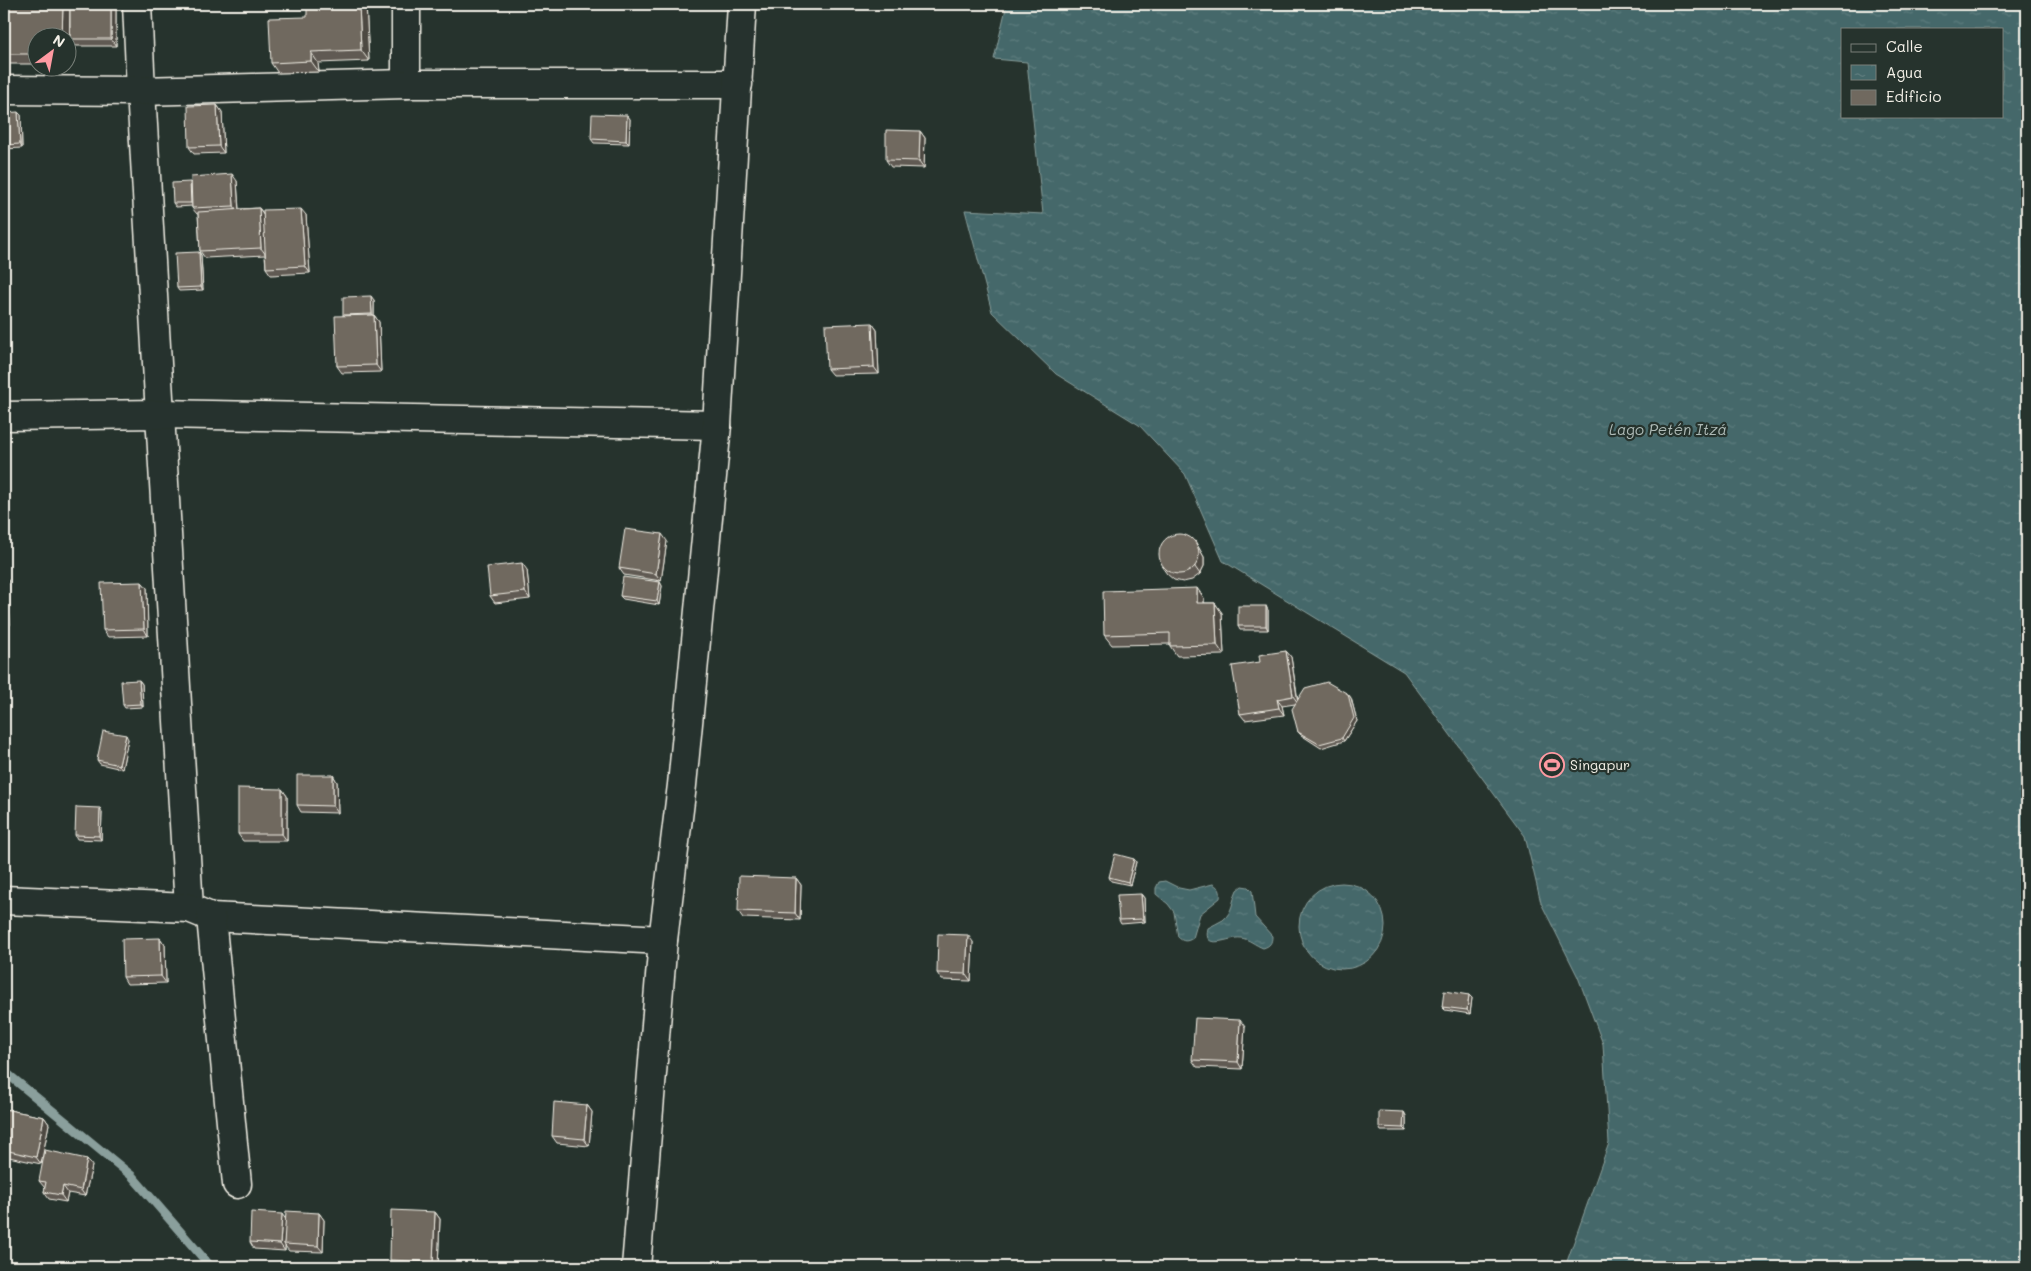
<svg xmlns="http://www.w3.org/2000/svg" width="2031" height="1271" font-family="Mali,sans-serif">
	<defs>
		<pattern id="water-ripples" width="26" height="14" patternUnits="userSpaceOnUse" patternTransform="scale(1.25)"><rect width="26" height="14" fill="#44686a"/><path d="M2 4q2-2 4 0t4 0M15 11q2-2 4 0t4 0" fill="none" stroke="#607e7f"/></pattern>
	</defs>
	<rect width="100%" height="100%" fill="#26332d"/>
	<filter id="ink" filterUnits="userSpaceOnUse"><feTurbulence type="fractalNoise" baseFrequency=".02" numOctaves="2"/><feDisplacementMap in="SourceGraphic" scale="10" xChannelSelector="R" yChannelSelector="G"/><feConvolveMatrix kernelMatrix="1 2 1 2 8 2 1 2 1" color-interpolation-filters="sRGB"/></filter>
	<g filter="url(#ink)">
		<g fill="url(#water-ripples)" stroke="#8a9f9c" fill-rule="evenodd">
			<path d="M 1007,4 L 2027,4 L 2027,1267 L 1565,1267 L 1609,1143 L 1603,1044 L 1578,977 L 1541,903 L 1525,836 L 1404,672 L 1223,561 L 1185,474 L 1139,425 L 1056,374 L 992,312 L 965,210 L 1043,214 L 1027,62 L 994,59 ZM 1842,29 L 2002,29 L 2002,116 L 1842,116 Z"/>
			<path d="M 1165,881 L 1179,888 L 1189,890 L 1213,884 C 1220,888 1221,891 1220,898 L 1200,914 L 1193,938 C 1187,942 1183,942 1178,937 L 1174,912 L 1168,904 L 1156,894 L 1156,888 L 1159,882 Z"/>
			<circle cx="1342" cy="926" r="43"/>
			<path d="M 1242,886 L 1248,887 L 1252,891 L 1255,917 L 1272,936 C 1272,943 1270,946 1263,948 C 1255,945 1249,939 1241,938 C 1230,936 1202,953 1208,928 C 1213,925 1218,923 1223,920 C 1233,912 1232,901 1237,890 Z"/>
		</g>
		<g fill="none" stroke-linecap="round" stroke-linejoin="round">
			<polyline stroke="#8a9f9c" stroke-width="9" points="4,1071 132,1176 211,1267"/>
			<defs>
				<g id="minor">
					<polyline points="137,4 141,91 189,908"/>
					<polyline points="406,84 406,4"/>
					<polyline points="4,90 141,91 406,84 738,84"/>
					<polyline points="4,416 160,414 717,425"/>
					<polyline points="4,900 189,908 211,917 663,940"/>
					<polyline points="211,917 237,1184"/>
					<polyline points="636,1267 663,940 682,785 717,425 742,4"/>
				</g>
			</defs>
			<use href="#minor" stroke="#f4f1e8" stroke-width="31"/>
			<use href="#minor" stroke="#26332d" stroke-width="28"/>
		</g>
		<g fill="#605a52" stroke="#f4f1e8">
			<polygon points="4,4 116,4 116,46 74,46 70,39 69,65 68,65 68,38 38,38 38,64 7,64 4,60"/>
			<polygon points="321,4 366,4 369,61 318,63 319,72 278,73 271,63 307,17 321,5"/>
			<polygon points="217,105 222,112 224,153 194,154 189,147"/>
			<polygon points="4,113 21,115 22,148 4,149"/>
			<polygon points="627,115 630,119 629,144 594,143 591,139"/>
			<polygon points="920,131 925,138 924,168 891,167 886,160"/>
			<polygon points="237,181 239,209 259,208 263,213 306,215 310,273 271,275 266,268 265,255 205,258 200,251 198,214 197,214 192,208 192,206 176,207 173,203 190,182 191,184"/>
			<polygon points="199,252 201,255 203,290 179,291 177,288"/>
			<polygon points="374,300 374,315 379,322 381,372 342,373 337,366 343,315"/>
			<polygon points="872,323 877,330 879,374 832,375 827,369"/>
			<polygon points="667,541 661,581 624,575 619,568"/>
			<polygon points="1195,541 1204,557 1204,566 1200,574 1192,580 1183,582 1174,580 1167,574 1162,567"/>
			<polygon points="527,570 530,599 495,603 490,596"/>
			<polygon points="4,575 8,580 10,625 4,625"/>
			<polygon points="142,582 147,588 148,636 108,637 103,630"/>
			<polygon points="660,582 662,586 659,605 623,599 620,596"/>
			<polygon points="1204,598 1204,603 1215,603 1222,613 1224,655 1177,656 1170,646 1170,644 1112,645 1104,635"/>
			<polygon points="1268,610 1268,630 1240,630 1238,626"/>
			<polygon points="1286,651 1291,657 1298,700 1348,694 1351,698 1357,721 1344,741 1321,748 1301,735 1298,732 1295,704 1282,706 1284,715 1245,720 1240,714 1260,662"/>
			<polygon points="139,680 142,684 143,707 125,708 123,705"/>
			<polygon points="128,739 122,769 100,764 97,760"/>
			<polygon points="333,775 337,782 338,813 301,812 297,805"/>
			<polygon points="282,789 287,796 287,841 243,841 238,834"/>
			<polygon points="102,812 101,840 77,839 75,835"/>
			<polygon points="1134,859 1136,862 1130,885 1111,881 1109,877"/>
			<polygon points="796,878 801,885 800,920 743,918 738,911"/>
			<polygon points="1141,894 1144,898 1145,922 1121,924 1119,920"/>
			<polygon points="160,938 165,945 166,983 127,984 123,977"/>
			<polygon points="973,942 971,981 942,980 937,973"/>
			<polygon points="1469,995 1472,998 1470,1014 1445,1010 1442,1007"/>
			<polygon points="1245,1027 1242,1069 1197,1067 1192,1060"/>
			<polygon points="587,1105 592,1112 589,1146 557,1143 552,1136"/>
			<polygon points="4,1109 44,1117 49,1124 41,1164 4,1156"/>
			<polygon points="1404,1112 1406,1116 1406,1131 1381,1131 1379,1127"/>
			<polygon points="87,1159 92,1166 85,1196 68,1193 66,1202 49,1199 44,1192 45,1188 39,1181"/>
			<polygon points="435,1212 440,1219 438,1267 394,1267 390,1260"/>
			<polygon points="319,1213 324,1220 323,1252 289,1251 285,1246 285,1251 254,1249 250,1242"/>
		</g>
		<g fill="#4e4a42" stroke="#f4f1e8">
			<polygon points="63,4 70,4 69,65 68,62 68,38 62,38"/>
			<polygon points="111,4 116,4 116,46 111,39"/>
			<polygon points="359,4 366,4 369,61 361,50"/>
			<polygon points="311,52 318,63 319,72 311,61"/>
			<polygon points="217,105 222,112 224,153 219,146"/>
			<polygon points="18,112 21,115 22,148 20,144"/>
			<polygon points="627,115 630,119 629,144 626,141"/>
			<polygon points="920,131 925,138 924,168 919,161"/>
			<polygon points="232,174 237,181 239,213 234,206"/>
			<polygon points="190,182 192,186 193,206 191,203"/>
			<polygon points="259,208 264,215 266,255 261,248"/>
			<polygon points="301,209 306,215 310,273 305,266"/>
			<polygon points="199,252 201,255 203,290 201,287"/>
			<polygon points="371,296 374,300 374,317 372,314"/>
			<polygon points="374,315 379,322 381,372 376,365"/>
			<polygon points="872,323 877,330 879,374 874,367"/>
			<polygon points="662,534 667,541 661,581 656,574"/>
			<polygon points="1195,541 1204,557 1204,566 1200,574 1195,567"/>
			<polygon points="522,563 527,570 530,599 525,592"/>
			<polygon points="4,575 8,580 10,625 5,618"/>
			<polygon points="142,582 147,588 148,636 144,629"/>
			<polygon points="660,582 662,586 659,605 657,601"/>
			<polygon points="1197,588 1204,598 1204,614 1197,603"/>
			<polygon points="1215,603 1222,613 1224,655 1217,645"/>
			<polygon points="1266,606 1268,610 1268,630 1266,626"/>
			<polygon points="1286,651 1291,657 1298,703 1293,696"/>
			<polygon points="139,680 142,684 143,707 141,704"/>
			<polygon points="1348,694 1351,698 1357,721 1344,741 1342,738"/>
			<polygon points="1277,699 1282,706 1284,715 1279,708"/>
			<polygon points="126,735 128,739 122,769 119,765"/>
			<polygon points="333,775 337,782 338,813 333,806"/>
			<polygon points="282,789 287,796 287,841 282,834"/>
			<polygon points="100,808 102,812 101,840 99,836"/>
			<polygon points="1134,859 1136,862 1130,885 1128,882"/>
			<polygon points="796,878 801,885 800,920 795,913"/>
			<polygon points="1141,894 1144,898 1145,922 1143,919"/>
			<polygon points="968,935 973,942 971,981 966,974"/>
			<polygon points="160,938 165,945 166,983 161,976"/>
			<polygon points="4,940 4,941 5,975 4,973"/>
			<polygon points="1469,995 1472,998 1470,1014 1467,1010"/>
			<polygon points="1240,1020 1245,1027 1242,1069 1238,1062"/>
			<polygon points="587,1105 592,1112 589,1146 584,1139"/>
			<polygon points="1404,1112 1406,1116 1406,1131 1403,1128"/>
			<polygon points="44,1117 49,1124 41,1164 36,1157"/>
			<polygon points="87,1159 92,1166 85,1196 81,1190"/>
			<polygon points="63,1186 68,1193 66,1202 61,1195"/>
			<polygon points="435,1212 440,1219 438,1267 437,1267 433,1262"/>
			<polygon points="319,1213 324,1220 323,1252 318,1246"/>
			<polygon points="282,1214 287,1221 284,1244 285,1246 285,1251 280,1244"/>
		</g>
		<g fill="#70695f" stroke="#f4f1e8">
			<polygon points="4,4 63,4 62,38 38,38 38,54 4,54"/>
			<rect x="70" y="4" width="41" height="35"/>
			<polygon points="321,4 359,4 361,50 311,52 311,61 271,63 269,18 307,17 307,6 321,5"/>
			<polygon points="217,105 219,146 189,147 188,106"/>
			<polygon points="18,112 20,144 4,145 4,113"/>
			<polygon points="592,114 627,115 626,141 591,139"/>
			<polygon points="886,130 920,131 919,161 886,160"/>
			<polygon points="232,174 234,206 192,208 191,177"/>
			<polygon points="190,182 191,203 173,203 172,183"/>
			<polygon points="259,208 261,248 200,251 198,212"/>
			<polygon points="301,209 305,266 266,268 263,210"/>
			<polygon points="199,252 201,287 177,288 175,253"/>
			<polygon points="371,296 372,314 343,315 343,297"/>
			<polygon points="374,315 376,365 337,366 335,316"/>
			<polygon points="872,323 874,367 827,369 825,325"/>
			<polygon points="625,529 662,534 656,574 619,568"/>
			<circle cx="1179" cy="554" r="20"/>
			<polygon points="522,563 525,592 490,596 487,567"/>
			<polygon points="623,577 660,582 657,601 620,596"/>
			<polygon points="142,582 144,629 103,630 101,583"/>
			<polygon points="1197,588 1197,603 1215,603 1217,645 1170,646 1170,633 1104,635 1103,591"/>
			<polygon points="4,592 5,618 4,618"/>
			<rect x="1238" y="606" width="28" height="20"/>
			<polygon points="1286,651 1293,696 1277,699 1279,708 1240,714 1232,666 1260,662 1259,655"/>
			<polygon points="139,680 141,704 123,705 121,681"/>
			<polygon points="1327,682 1348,694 1354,718 1342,738 1319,744 1298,732 1292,709 1305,688"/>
			<polygon points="103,731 126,735 119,765 97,760"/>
			<polygon points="297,775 333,775 333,806 297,805"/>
			<polygon points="238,788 282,789 282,834 238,834"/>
			<polygon points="76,807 100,808 99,836 75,835"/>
			<polygon points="1115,854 1134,859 1128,882 1109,877"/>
			<polygon points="739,876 796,878 795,913 738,911"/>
			<polygon points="1141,894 1143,919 1119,920 1117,895"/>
			<polygon points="938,934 968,935 966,974 937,973"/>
			<polygon points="160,938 161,976 123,977 122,939"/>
			<polygon points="1444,991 1469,995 1467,1010 1442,1007"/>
			<polygon points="1195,1018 1240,1020 1238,1062 1192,1060"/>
			<polygon points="554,1102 587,1105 584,1139 552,1136"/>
			<polygon points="4,1109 44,1117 36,1157 4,1150"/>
			<polygon points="1379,1111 1404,1112 1403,1128 1379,1127"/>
			<polygon points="45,1150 87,1159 81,1190 63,1186 61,1195 44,1192 46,1182 39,1181"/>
			<polygon points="391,1210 435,1212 433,1262 390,1260"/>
			<polygon points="286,1211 319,1213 318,1246 284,1244"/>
			<polygon points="251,1212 282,1214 280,1244 250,1242"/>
		</g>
	</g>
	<defs>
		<symbol id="stadium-ring" viewBox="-11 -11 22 22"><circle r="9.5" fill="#26332d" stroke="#ff9aa2" stroke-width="1.5"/><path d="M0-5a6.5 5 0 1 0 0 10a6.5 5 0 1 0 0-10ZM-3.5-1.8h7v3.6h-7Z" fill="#ff9aa2"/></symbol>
	</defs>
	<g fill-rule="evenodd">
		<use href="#stadium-ring" x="1538" y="751" width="28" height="28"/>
	</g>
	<g text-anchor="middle" stroke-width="4.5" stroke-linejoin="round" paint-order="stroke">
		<g font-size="14" fill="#f4f1e8" stroke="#26332d" text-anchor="start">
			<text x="1570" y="770">Singapur</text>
		</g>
		<g font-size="15" font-style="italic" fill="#aebab6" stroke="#26332d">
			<text x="1668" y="435">Lago Petén Itzá</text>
		</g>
	</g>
	<rect width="2031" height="1271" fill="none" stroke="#26332d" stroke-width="20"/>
	<rect x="10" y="10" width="2011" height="1251" fill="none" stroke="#f4f1e8" stroke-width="2" filter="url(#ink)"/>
	<rect x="1841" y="28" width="162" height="90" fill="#26332d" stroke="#787f78"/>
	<rect x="1851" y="44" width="25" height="8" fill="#26332d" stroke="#787f78"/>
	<text x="1886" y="52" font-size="15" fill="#f4f1e8">Calle</text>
	<rect x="1851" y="65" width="25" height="15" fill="url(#water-ripples)" stroke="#787f78"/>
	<text x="1886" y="78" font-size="15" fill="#f4f1e8">Agua</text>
	<rect x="1851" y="90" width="25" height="15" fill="#70695f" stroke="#787f78"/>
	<text x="1886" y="102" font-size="15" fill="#f4f1e8">Edificio</text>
	<g transform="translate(52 52) rotate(32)"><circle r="24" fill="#26332d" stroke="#787f78"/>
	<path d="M0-4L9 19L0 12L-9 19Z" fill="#ff9aa2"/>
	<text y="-8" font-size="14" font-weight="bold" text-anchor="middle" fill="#f4f1e8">N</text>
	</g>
</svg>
